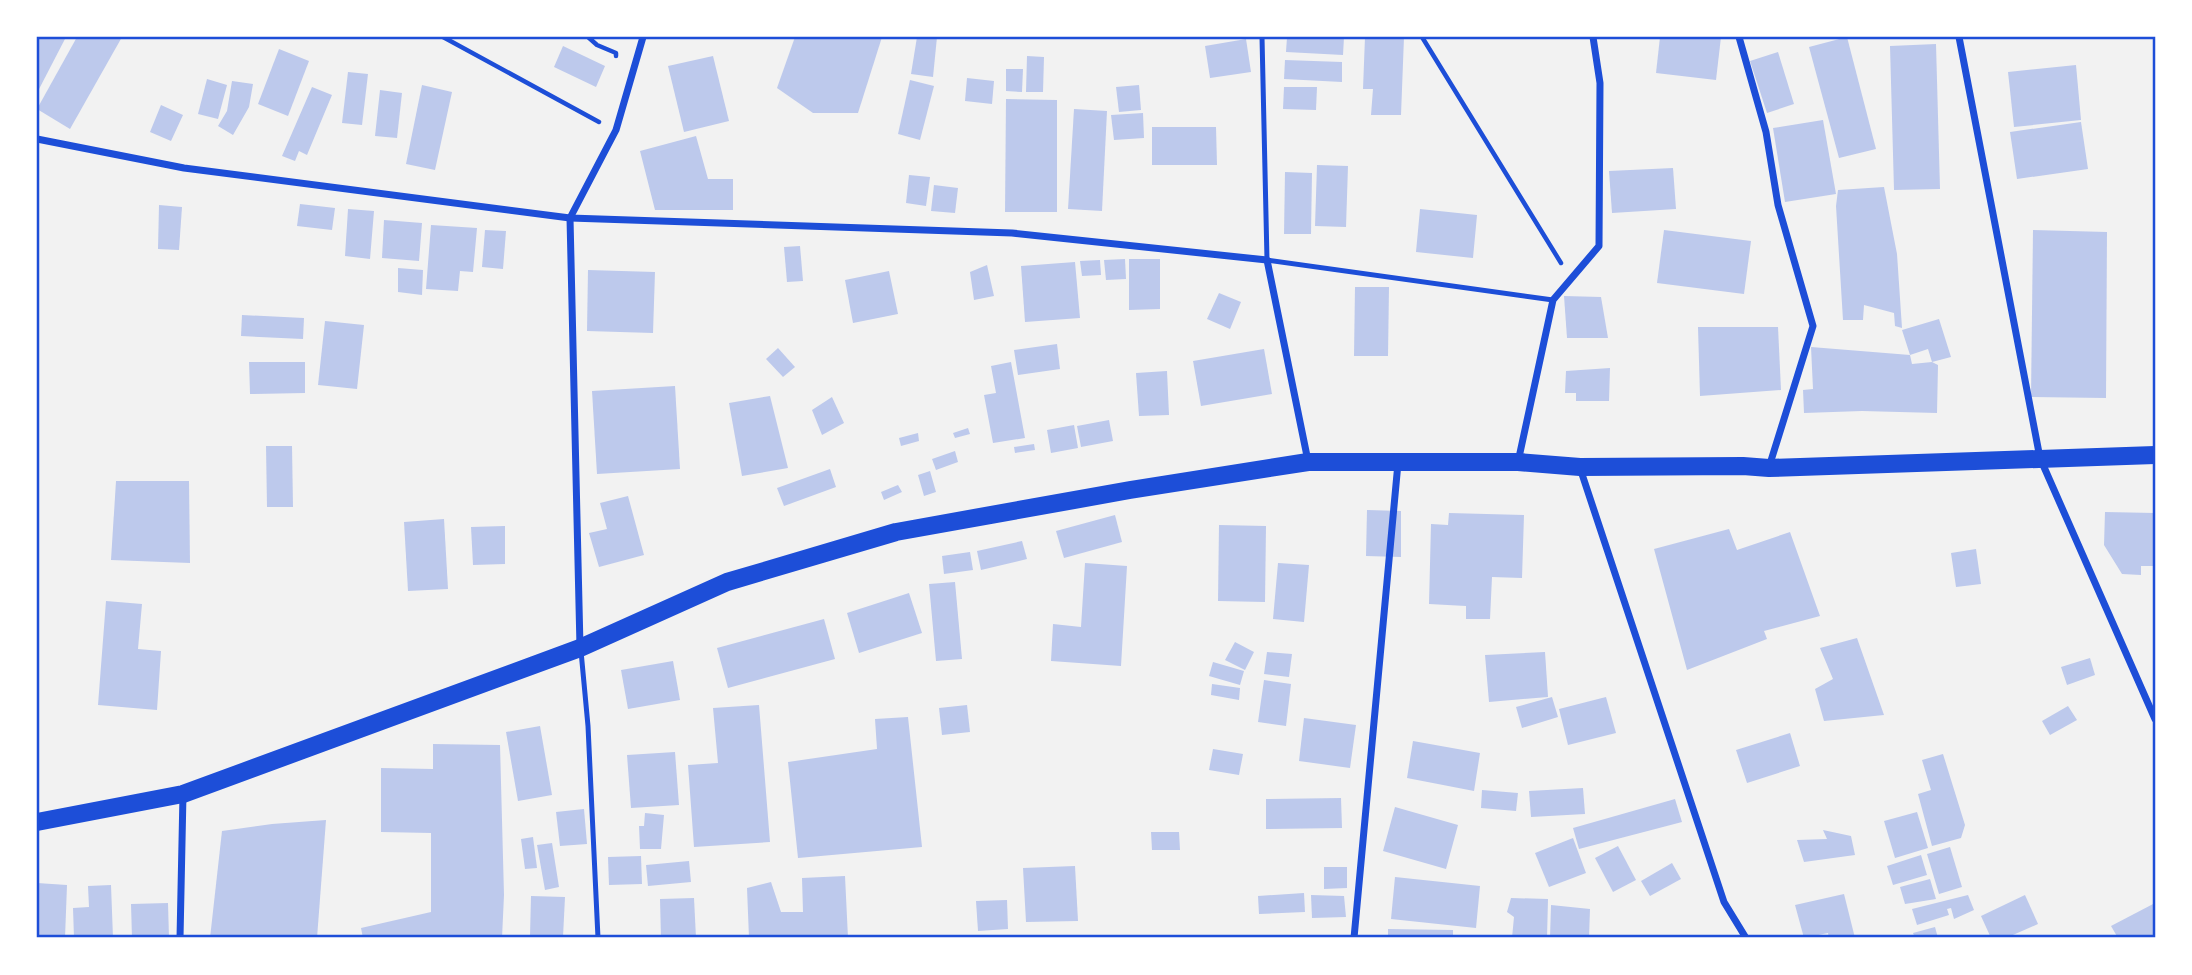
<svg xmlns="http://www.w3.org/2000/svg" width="2192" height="975" font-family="'Titillium Web',sans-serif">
	<rect width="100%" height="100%" fill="#f2f2f2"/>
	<g fill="#bdc9ec">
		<polygon points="37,37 66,37 37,93"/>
		<polygon points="77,37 122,37 70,129 37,109"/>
		<polygon points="795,37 882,37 858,113 813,113 777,88"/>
		<polygon points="917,37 937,37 933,77 911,74"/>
		<polygon points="1287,37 1344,37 1343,55 1286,52"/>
		<polygon points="1365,37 1404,37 1401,115 1371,115 1373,89 1363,89"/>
		<polygon points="1660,37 1721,37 1716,80 1656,73"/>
		<polygon points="1847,37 1876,149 1839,158 1809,47"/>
		<polygon points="1246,39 1251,72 1210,78 1205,46"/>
		<polygon points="1936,44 1940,189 1894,190 1890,46"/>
		<polygon points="563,46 605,66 596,87 554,67"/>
		<polygon points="279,49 309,61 288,116 258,104"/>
		<polygon points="1778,52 1794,104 1767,113 1750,61"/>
		<polygon points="713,56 729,121 684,132 668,66"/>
		<polygon points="1027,56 1044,57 1043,92 1026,92"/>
		<polygon points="1285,60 1342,62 1342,82 1284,79"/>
		<polygon points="2076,65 2081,120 2014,127 2008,72"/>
		<polygon points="1006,69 1023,69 1022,92 1006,91"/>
		<polygon points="348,72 368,74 362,125 342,123"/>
		<polygon points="967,78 994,81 992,104 965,101"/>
		<polygon points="207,79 227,85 218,119 198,114"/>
		<polygon points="910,80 934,86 920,140 898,134"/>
		<polygon points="232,81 253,84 249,107 233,135 218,126 227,111"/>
		<polygon points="422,85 452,92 435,170 406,164"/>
		<polygon points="1139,85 1141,110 1119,112 1116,87"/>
		<polygon points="312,87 332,95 307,155 299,151 295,161 282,156"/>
		<polygon points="1284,87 1317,87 1316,110 1283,109"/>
		<polygon points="380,90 402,93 397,138 375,136"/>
		<polygon points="1006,99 1057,100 1057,212 1005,212"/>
		<polygon points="161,105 183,115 171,141 150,132"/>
		<polygon points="1074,109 1107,111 1102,211 1068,209"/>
		<polygon points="1143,113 1144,138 1114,140 1111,115"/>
		<polygon points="1823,120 1836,194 1785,202 1773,128"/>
		<polygon points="2081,122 2088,169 2017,179 2010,132"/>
		<polygon points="1152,127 1216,127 1217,165 1152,165"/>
		<polygon points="696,136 708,179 733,179 733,210 655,210 640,151"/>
		<polygon points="1317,165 1348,166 1346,227 1315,226"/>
		<polygon points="1673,168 1676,209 1612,213 1609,171"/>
		<polygon points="1285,172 1312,173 1311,234 1284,234"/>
		<polygon points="909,175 930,177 926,206 906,203"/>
		<polygon points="934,185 958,188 955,213 931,211"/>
		<polygon points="1884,187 1897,254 1902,328 1895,326 1894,313 1864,305 1863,320 1843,320 1836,206 1838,190"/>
		<polygon points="300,204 335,208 332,230 297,226"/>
		<polygon points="159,205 182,207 179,250 158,249"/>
		<polygon points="348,209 374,211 370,259 345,256"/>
		<polygon points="1420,209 1477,215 1473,258 1416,252"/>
		<polygon points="384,220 422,223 419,261 382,258"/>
		<polygon points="431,225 477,228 473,272 460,271 458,291 426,289"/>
		<polygon points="485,230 506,231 503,269 482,267"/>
		<polygon points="1664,230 1751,241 1744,294 1657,283"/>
		<polygon points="2033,230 2107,232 2106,398 2031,397"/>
		<polygon points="800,246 803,281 787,282 784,247"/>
		<polygon points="1125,259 1126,279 1106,280 1104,260"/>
		<polygon points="1129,259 1160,259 1160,309 1129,310"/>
		<polygon points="1100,260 1101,275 1082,276 1080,261"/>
		<polygon points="1075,262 1080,318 1025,322 1021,266"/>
		<polygon points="987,265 994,296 974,300 970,272"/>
		<polygon points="398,268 423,270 422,295 398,292"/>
		<polygon points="588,270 655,272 653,333 587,331"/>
		<polygon points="889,271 898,314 853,323 845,280"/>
		<polygon points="1355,287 1389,287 1388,356 1354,356"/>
		<polygon points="1219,293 1241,302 1230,329 1207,319"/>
		<polygon points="1564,296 1601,297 1608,338 1567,338"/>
		<polygon points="242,315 304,318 303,339 241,336"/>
		<polygon points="1939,319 1951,357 1932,362 1928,349 1910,355 1902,330"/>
		<polygon points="325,321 364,325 357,389 318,385"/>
		<polygon points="1698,327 1778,327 1781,390 1700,396"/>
		<polygon points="1057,344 1060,369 1018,375 1014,350"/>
		<polygon points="1811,347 1910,355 1912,364 1932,362 1938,365 1937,413 1862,411 1804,413 1803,390 1813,389"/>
		<polygon points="778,348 795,367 783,377 766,359"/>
		<polygon points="1264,349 1272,394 1201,406 1193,361"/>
		<polygon points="249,362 305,362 305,393 250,394"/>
		<polygon points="1011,362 1025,438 993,443 984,395 996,393 991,366"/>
		<polygon points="1610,368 1609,401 1576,401 1576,393 1565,393 1566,371"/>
		<polygon points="1167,371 1169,415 1139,416 1136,373"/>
		<polygon points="675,386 680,469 597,474 592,391"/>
		<polygon points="770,396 788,468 742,476 729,403"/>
		<polygon points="832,397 844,423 822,435 812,410"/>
		<polygon points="1109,420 1113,441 1081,447 1077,426"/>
		<polygon points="1074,425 1078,448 1051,453 1047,430"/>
		<polygon points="968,428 970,434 955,438 953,433"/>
		<polygon points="918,433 919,441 901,446 899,438"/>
		<polygon points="1034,444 1035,450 1015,453 1014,447"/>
		<polygon points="266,446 292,446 293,507 267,507"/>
		<polygon points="955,451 958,462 936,470 932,459"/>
		<polygon points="830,469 836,487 784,506 777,488"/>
		<polygon points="930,471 936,492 924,496 918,475"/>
		<polygon points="116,481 189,481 190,563 111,560"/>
		<polygon points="898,485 902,492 884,500 881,492"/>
		<polygon points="628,496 644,555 599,567 589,533 607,529 600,503"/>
		<polygon points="1367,510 1401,511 1401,557 1366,556"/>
		<polygon points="2105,512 2155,513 2155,566 2141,566 2141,575 2122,574 2104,545"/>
		<polygon points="1449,513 1524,515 1522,578 1492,577 1490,619 1466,619 1466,606 1429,604 1431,524 1448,525"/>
		<polygon points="1115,515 1122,542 1064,558 1056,531"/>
		<polygon points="444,519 448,589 408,591 404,522"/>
		<polygon points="1219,525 1266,526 1265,602 1218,601"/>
		<polygon points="505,526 505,564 473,565 471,527"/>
		<polygon points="1729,529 1737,550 1790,532 1820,616 1764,631 1767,639 1687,670 1654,549"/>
		<polygon points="1022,541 1027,559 981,570 977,551"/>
		<polygon points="1976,549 1981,584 1956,587 1951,553"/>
		<polygon points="970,552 973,570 944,574 942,556"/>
		<polygon points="1085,563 1127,566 1121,666 1051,661 1053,624 1081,627"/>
		<polygon points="1278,563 1309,565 1304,622 1273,619"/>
		<polygon points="955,582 962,659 936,661 929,584"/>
		<polygon points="909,593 922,633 859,653 847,613"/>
		<polygon points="106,601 142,604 138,649 161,651 157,710 98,705"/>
		<polygon points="824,619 835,659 728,688 717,648"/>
		<polygon points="1857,638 1884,715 1824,721 1815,689 1833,679 1820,648"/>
		<polygon points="1235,642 1254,652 1245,670 1225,660"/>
		<polygon points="1267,652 1292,654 1289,677 1264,674"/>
		<polygon points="1545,652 1548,697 1489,702 1485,655"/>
		<polygon points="2090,658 2095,675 2067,685 2061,667"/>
		<polygon points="673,661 680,700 628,709 621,670"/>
		<polygon points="1213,662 1244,671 1240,685 1209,676"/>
		<polygon points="1264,680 1291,684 1286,726 1258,722"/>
		<polygon points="1212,684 1240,688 1239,700 1211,695"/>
		<polygon points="1552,697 1558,717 1522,728 1516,707"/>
		<polygon points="1606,697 1616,733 1568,745 1559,709"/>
		<polygon points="759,705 770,842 694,847 688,765 718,763 713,708"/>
		<polygon points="967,705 970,732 942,735 939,708"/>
		<polygon points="2068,706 2077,720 2050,735 2042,721"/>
		<polygon points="908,717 922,847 798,858 788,762 877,749 875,719"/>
		<polygon points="1304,718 1356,725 1350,768 1299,761"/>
		<polygon points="540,726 552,795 518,801 506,732"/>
		<polygon points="1790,733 1800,766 1747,783 1736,750"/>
		<polygon points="1413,741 1480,753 1474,791 1407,778"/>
		<polygon points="433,744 500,745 504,895 502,938 363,938 361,928 431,912 431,833 381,832 381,768 433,769"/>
		<polygon points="1213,749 1243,754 1239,775 1209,770"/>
		<polygon points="675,752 679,805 631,808 627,755"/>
		<polygon points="1943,754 1965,825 1961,838 1932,846 1918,794 1931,790 1922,760"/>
		<polygon points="1583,788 1585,814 1531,817 1529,791"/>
		<polygon points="1482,790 1518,793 1516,811 1481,808"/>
		<polygon points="1341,798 1342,828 1266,829 1266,799"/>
		<polygon points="1675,799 1682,822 1579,849 1573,828"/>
		<polygon points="1395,807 1458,825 1446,869 1383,851"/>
		<polygon points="584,809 587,844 560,846 556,812"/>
		<polygon points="1917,812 1928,848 1895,858 1884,821"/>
		<polygon points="645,813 664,815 661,849 640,849 639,826 644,826"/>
		<polygon points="326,820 317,938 210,938 222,831 272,824"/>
		<polygon points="1823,830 1851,836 1855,855 1804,862 1797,840 1827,839"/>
		<polygon points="1151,832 1179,832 1180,850 1152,850"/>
		<polygon points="533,837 537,868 525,869 521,839"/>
		<polygon points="1573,838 1586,873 1549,887 1535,853"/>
		<polygon points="552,843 559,887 545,890 537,845"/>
		<polygon points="1618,846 1636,880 1613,892 1595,858"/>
		<polygon points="1950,847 1962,887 1939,894 1927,854"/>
		<polygon points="1921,855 1927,875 1893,885 1887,866"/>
		<polygon points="641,856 642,884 609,885 608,857"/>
		<polygon points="689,861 691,882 648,886 646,865"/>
		<polygon points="1672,863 1681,879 1650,896 1641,881"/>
		<polygon points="1075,866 1078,921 1026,922 1023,868"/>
		<polygon points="1324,867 1347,867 1347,888 1324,889"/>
		<polygon points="845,876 848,938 749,938 747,888 771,882 781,912 803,912 802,878"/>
		<polygon points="1395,877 1480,886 1476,928 1391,919"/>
		<polygon points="1930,879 1936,899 1905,904 1900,887"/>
		<polygon points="37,883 67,885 65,938 37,938"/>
		<polygon points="111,885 113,938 74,938 73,908 89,907 88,886"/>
		<polygon points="1304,893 1305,912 1259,914 1258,896"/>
		<polygon points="1844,894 1855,938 1829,938 1828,933 1804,938 1795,905"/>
		<polygon points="1311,895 1344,896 1346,917 1312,918"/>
		<polygon points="1968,895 1974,910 1954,919 1951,908 1947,909 1949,915 1917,925 1912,909"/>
		<polygon points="2025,895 2038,924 2006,938 1991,938 1981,916"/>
		<polygon points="531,896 565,897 563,937 530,936"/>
		<polygon points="694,898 696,938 661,938 660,899"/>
		<polygon points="1511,898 1548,899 1547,938 1512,938 1514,917 1507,912"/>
		<polygon points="1007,900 1008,929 978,931 976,901"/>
		<polygon points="168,903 169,938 132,938 131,904"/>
		<polygon points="2155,903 2155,938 2118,938 2111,926"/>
		<polygon points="1551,905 1590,909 1589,938 1550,938"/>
		<polygon points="1935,927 1938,938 1915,938 1913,933"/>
		<polygon points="1388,929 1453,930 1453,938 1388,938"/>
	</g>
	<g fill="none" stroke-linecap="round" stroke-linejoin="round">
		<g stroke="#1d4ed8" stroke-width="4.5">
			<polyline points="443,37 599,122"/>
			<polyline points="588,37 597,45 616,53 616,56"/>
			<polyline points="1422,37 1561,263"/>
		</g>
		<g stroke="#1d4ed8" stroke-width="5">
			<polyline points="1262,37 1267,260 1553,300"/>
			<polyline points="581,651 588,726 598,938"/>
		</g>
		<g stroke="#1d4ed8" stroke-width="7">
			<polyline points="1739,37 1766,132 1778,205 1813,326 1769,467"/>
			<polyline points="1959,37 2040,458 2155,719"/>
			<polyline points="37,139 184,168 570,218 1012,233 1267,260 1308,461"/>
			<polyline points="1518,462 1553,300 1599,246 1600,83 1593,37"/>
			<polyline points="1580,468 1724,902 1746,938"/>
			<polyline points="580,647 570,218 616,130 643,37"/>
			<polyline points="180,938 183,794"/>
			<polyline points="1354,938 1398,463"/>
		</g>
		<polyline stroke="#1d4ed8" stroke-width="18" points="37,822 183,794 580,648 727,582 896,532 1130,490 1308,462 1518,462 1580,467 1743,466 1769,468 2155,455"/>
	</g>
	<rect width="2192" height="975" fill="none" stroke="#ffffff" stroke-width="77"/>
	<rect x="38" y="38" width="2116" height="898" fill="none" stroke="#1d4ed8" stroke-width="2.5"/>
</svg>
